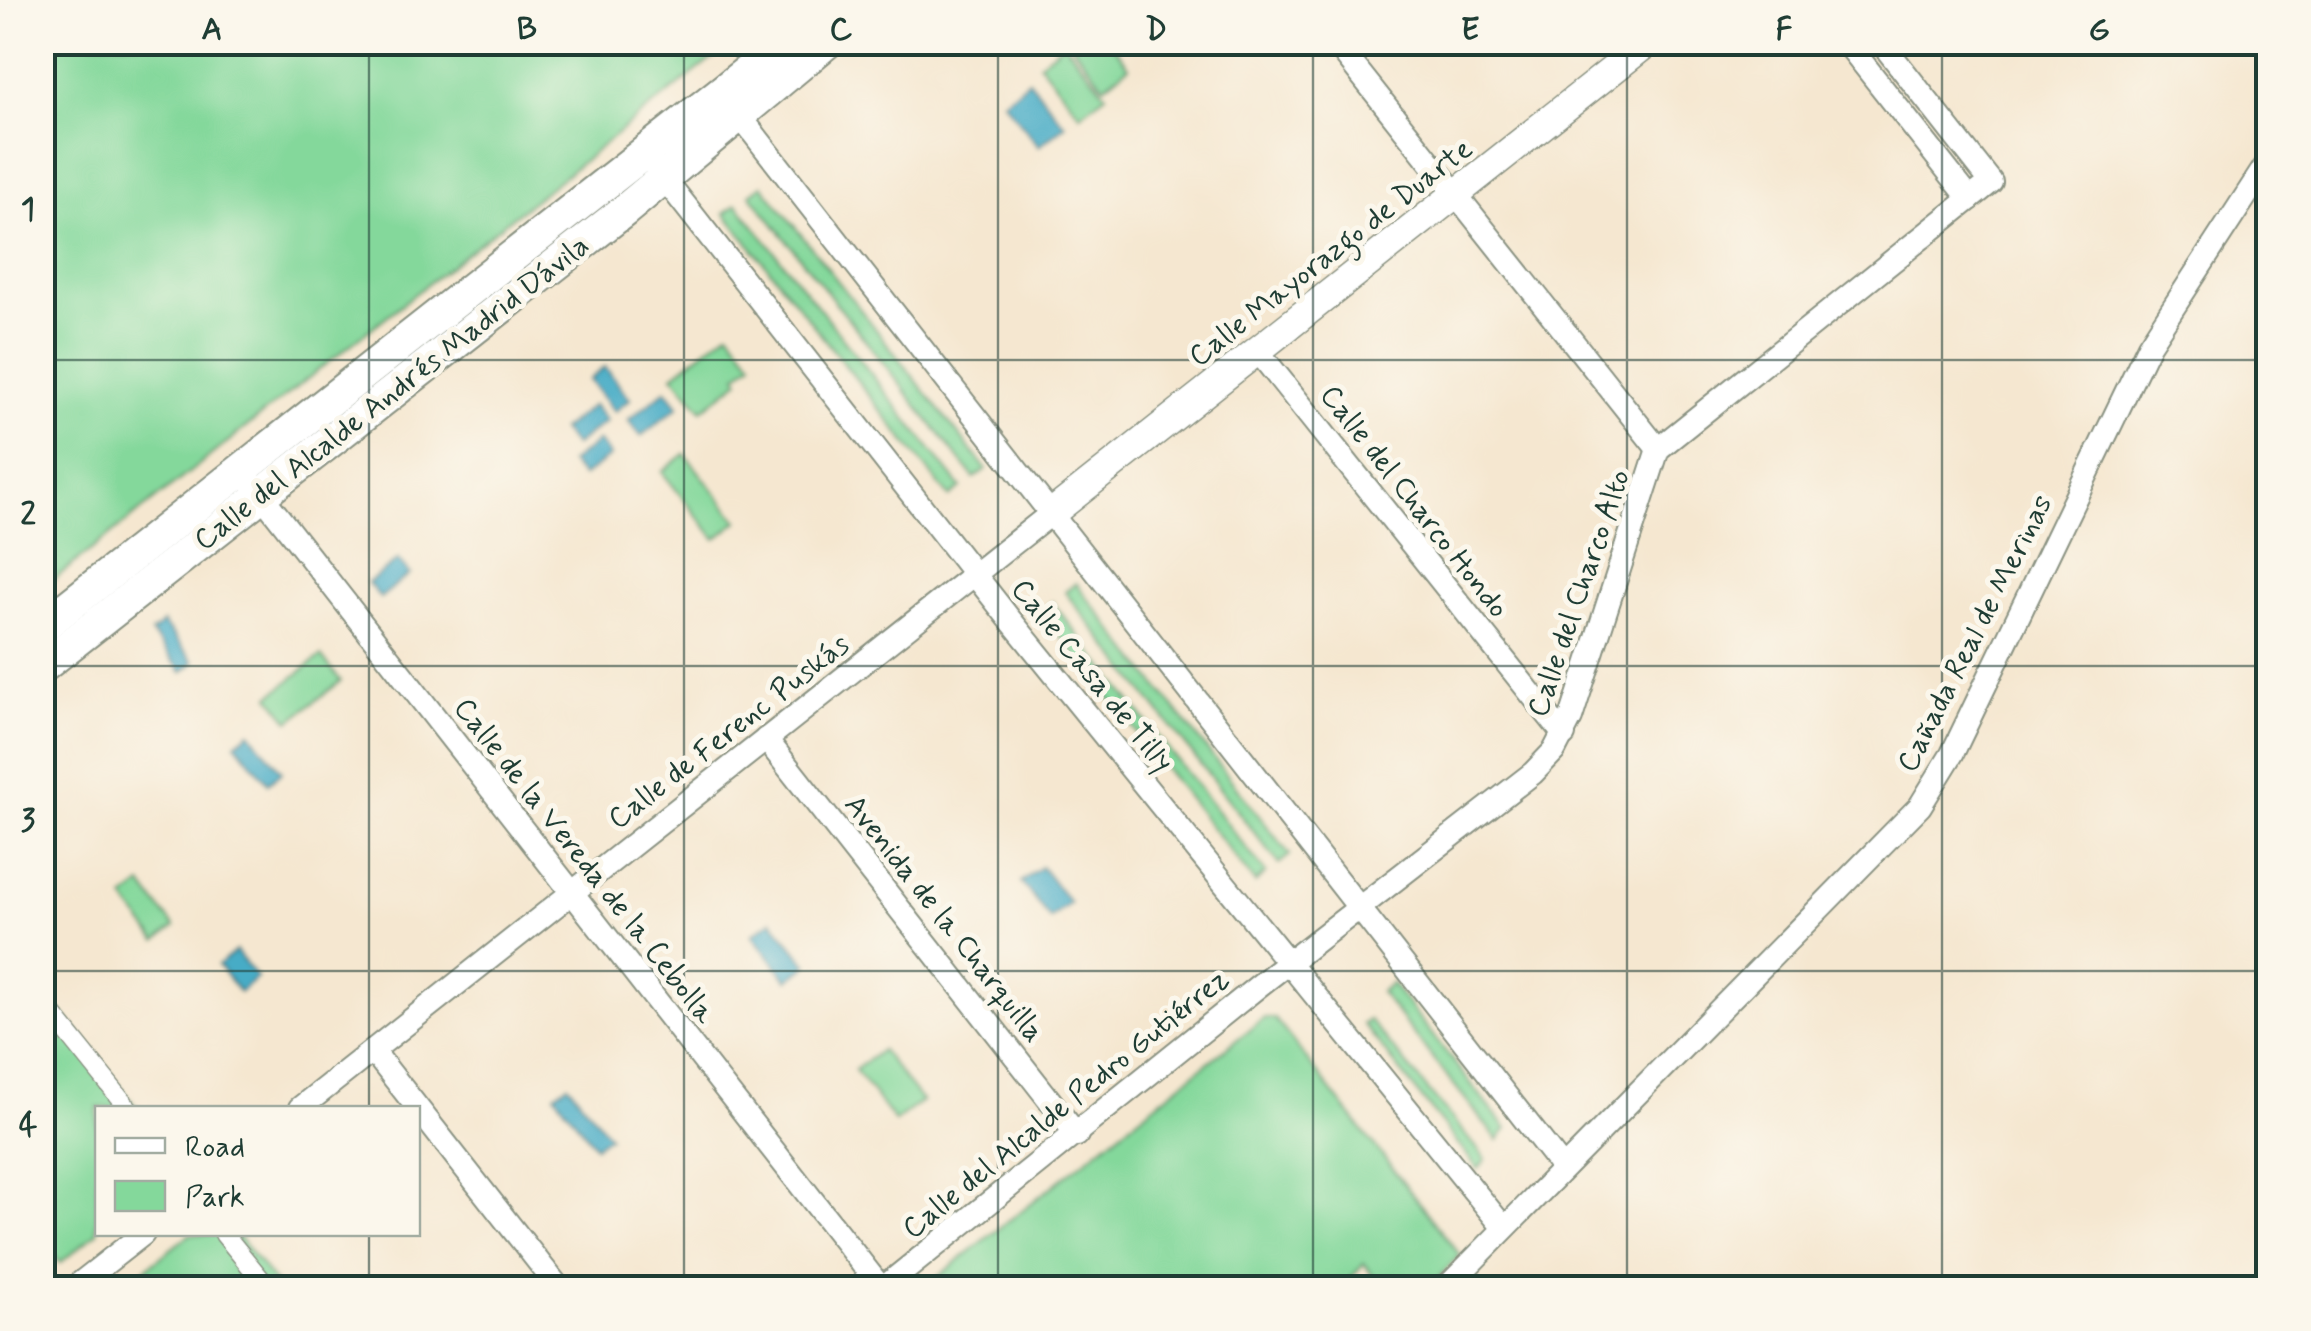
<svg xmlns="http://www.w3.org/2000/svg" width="2311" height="1331" font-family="Mynerve,sans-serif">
	<rect width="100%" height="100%" fill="#fbf7ec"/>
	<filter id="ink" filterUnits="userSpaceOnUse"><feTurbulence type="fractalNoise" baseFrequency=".01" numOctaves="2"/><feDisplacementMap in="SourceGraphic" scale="20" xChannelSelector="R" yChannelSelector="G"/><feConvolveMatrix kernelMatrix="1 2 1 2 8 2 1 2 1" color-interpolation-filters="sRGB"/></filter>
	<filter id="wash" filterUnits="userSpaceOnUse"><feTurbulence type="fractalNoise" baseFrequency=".0048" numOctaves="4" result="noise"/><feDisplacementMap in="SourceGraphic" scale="40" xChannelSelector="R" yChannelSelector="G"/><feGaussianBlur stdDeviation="2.25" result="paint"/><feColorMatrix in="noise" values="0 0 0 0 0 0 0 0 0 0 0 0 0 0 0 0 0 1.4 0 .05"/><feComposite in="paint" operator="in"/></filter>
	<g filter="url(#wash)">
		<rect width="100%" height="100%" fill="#f5e7d0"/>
		<g fill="#84d89b" stroke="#528a68" stroke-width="2.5">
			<polygon points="43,42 731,42 732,43 43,588"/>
			<polygon points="1079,42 1111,43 1129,66 1104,86 1073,47"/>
			<polygon points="1064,43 1106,94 1080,114 1039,63"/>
			<polygon points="762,185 986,469 974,478 750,194"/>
			<polygon points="737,204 961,488 949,497 725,213"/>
			<polygon points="729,331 753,362 737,375 740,380 702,410 673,375"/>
			<polygon points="685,454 738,521 716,539 662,472"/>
			<polygon points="1076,583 1290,855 1279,864 1065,592"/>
			<polygon points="1052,602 1266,873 1255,883 1041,611"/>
			<polygon points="321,656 341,681 290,721 270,696"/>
			<polygon points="142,885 175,927 157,941 124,899"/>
			<polygon points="1391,983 1507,1129 1498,1140 1380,992"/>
			<polygon points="42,989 137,1108 98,1108 97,1233 60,1263 43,1242"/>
			<polygon points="1264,1018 1275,1019 1460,1255 1429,1288 1381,1288 1364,1263 1342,1288 924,1288"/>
			<polygon points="1369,1020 1486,1159 1478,1169 1363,1024"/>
			<polygon points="881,1050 922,1101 895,1122 855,1070"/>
			<polygon points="190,1234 236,1234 279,1288 121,1288"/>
		</g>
		<g fill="#46acc6" stroke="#32747d" stroke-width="2.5">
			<polygon points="1029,80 1065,125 1039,146 1003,101"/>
			<polygon points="605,367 630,399 614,412 589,380"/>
			<polygon points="666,390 679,406 641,436 628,420"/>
			<polygon points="593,405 606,421 574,446 561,430"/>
			<polygon points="598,441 610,456 582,477 570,463"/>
			<polygon points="398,560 410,574 380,598 368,583"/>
			<polygon points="163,623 194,662 182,672 151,633"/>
			<polygon points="250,732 282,772 268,783 236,743"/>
			<polygon points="1041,867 1070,903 1050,919 1021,882"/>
			<polygon points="772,920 808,965 788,980 752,935"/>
			<polygon points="236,951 257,978 239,992 218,965"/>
			<polygon points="568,1084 609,1136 595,1146 555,1094"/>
		</g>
	</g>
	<g filter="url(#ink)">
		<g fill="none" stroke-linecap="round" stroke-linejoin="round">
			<defs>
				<g id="pedestrian">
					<polyline points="42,1001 128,1108"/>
					<polyline points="224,1234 268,1288"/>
				</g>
				<g id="minor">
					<polyline points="1335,42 1658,449"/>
					<polyline points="1846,42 1970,199"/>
					<polyline points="732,106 1562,1167"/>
					<polyline points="656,168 1008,617 1504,1228"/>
					<polyline points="1257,350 1564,735"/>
					<polyline points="252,483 881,1288"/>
					<polyline points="766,739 1077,1135"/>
					<polyline points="373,1051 559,1288"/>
					<polyline points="300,1108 1052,513"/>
					<polyline points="42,1288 43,1288"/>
					<polyline points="74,1288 143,1234"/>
					<polyline points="883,1288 1261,984 1533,773 1554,751 1571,718 1658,449 1991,182 1881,42"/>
					<polyline points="1446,1288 1920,806 1952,754 2149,345 2268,162"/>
				</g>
				<polyline id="tertiary" points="1052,513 1648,42"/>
				<g id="secondary">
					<polyline points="42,627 785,42"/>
					<polyline points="42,667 625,210 827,42"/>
				</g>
			</defs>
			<use href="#pedestrian" stroke="#8a9282" stroke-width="21"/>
			<use href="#minor" stroke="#8a9282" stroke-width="26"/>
			<use href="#tertiary" stroke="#8a9282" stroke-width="31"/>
			<use href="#secondary" stroke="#8a9282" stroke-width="36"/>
			<use href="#pedestrian" stroke="#fff" stroke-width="18"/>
			<use href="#minor" stroke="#fff" stroke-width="22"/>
			<use href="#tertiary" stroke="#fff" stroke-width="28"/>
			<use href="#secondary" stroke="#fff" stroke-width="32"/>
		</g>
	</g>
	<path fill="none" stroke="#1f3d34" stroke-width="2.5" stroke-opacity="0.55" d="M 369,42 L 369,1108M 684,42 L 684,1288M 998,42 L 998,1288M 1313,42 L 1313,1288M 1627,42 L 1627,1288M 1942,42 L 1942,1288M 42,360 L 2268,360M 42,666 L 2268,666M 42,971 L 2268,971M 369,1234 L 369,1288"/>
	<g text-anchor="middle" stroke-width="10" stroke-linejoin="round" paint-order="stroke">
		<g font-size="30" fill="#1f3d34" stroke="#fbf7ec">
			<text transform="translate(1330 252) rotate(-38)" y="10">Calle Mayorazgo de Duarte</text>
			<text transform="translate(391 392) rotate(-38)" y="10">Calle del Alcalde Andrés Madrid Dávila</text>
			<text transform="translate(1415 501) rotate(52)" y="10">Calle del Charco Hondo</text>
			<text transform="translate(1578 593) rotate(-71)" y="10">Calle del Charco Alto</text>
			<text transform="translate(1974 633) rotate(-63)" y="10">Cañada Real de Merinas</text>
			<text transform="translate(1093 675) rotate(51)" y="10">Calle Casa de Tilly</text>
			<text transform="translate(728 731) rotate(-38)" y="10">Calle de Ferenc Puskás</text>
			<text transform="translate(585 860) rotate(52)" y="10">Calle de la Vereda de la Cebolla</text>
			<text transform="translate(945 918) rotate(52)" y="10">Avenida de la Charquilla</text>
			<text transform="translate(1065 1103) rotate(-39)" y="10">Calle del Alcalde Pedro Gutiérrez</text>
		</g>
	</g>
	<rect width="2311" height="1331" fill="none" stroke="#fbf7ec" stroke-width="110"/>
	<rect x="95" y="1106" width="325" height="130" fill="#fbf7ec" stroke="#a3ada2" stroke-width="2.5"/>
	<rect x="115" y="1138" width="50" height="15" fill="#ffffff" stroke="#a3ada2" stroke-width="2.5"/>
	<text x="185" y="1156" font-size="30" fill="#1f3d34">Road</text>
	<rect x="115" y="1181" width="50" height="30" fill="#84d89b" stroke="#a3ada2" stroke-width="2.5"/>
	<text x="185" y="1206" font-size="30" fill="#1f3d34">Park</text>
	<rect x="55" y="55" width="2201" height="1221" fill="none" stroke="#1f3d34" stroke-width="4"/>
	<g font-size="32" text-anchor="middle" font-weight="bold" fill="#1f3d34">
		<text x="212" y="39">A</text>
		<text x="527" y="39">B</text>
		<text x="841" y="39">C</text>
		<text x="1156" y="39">D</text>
		<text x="1470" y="39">E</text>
		<text x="1784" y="39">F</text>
		<text x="2099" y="39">G</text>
		<text x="28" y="219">1</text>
		<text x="28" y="524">2</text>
		<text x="28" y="830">3</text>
		<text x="28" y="1135">4</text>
	</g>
</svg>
